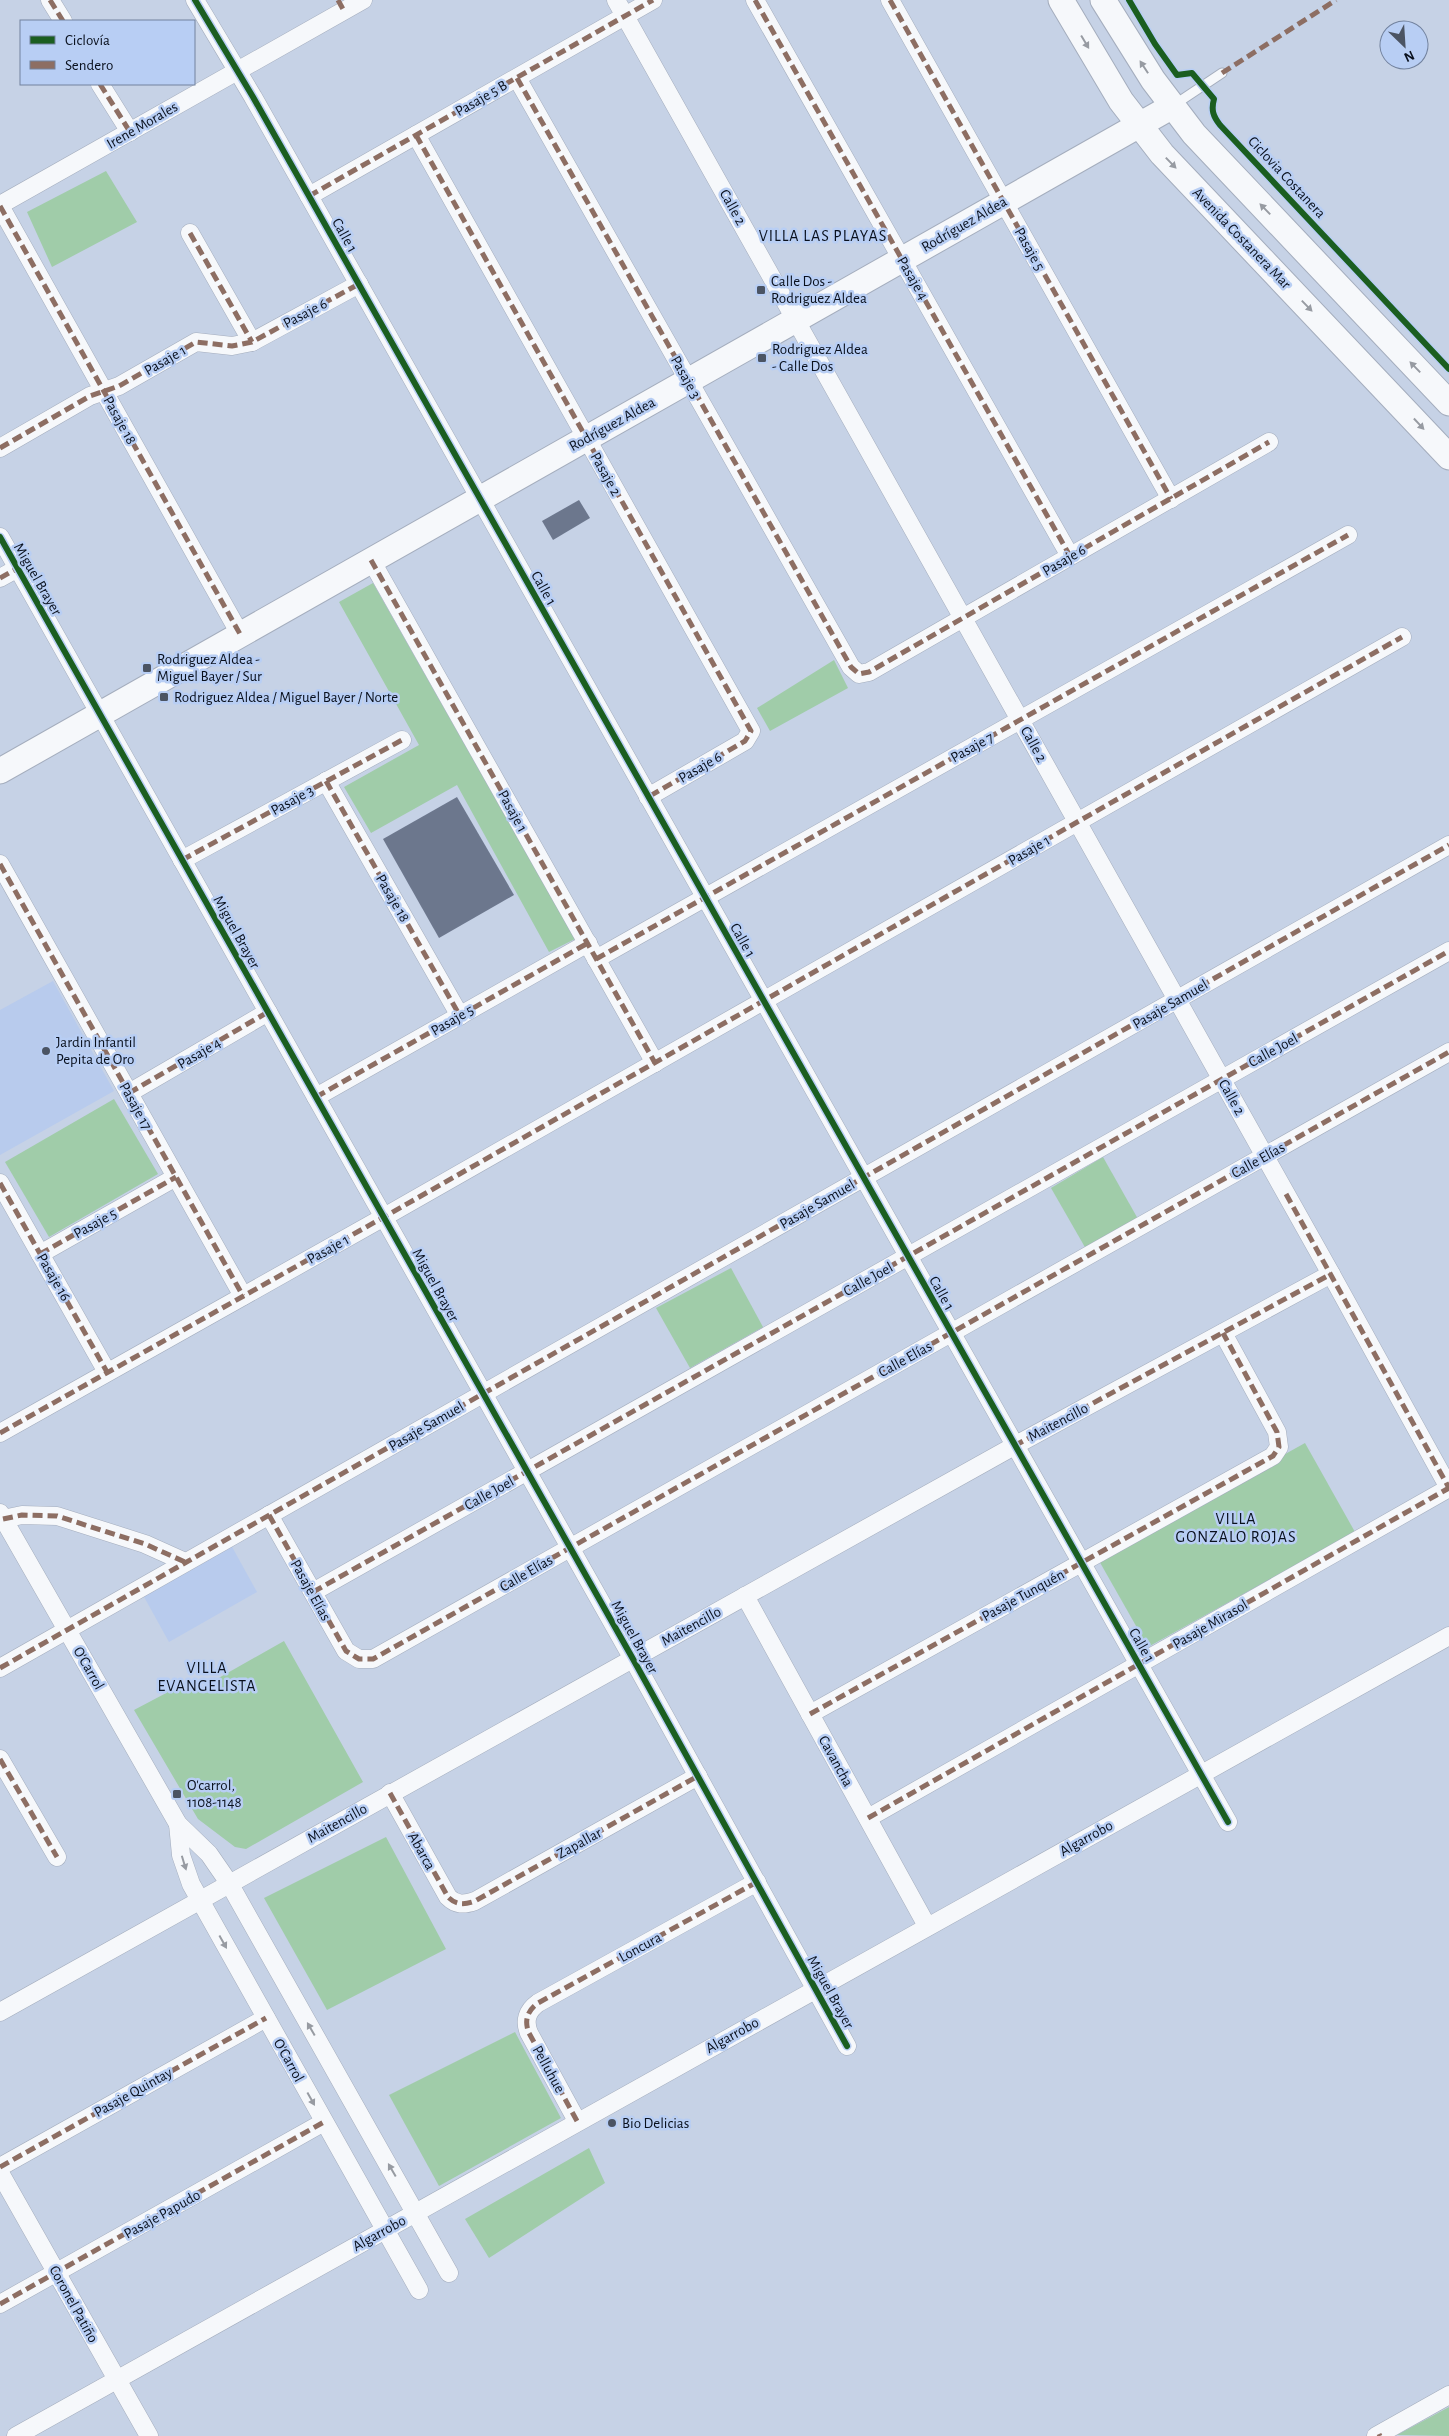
<svg xmlns="http://www.w3.org/2000/svg" width="1449" height="2436" font-family="'Alegreya Sans',sans-serif">
	<rect width="100%" height="100%" fill="#c6d2e6"/>
	<g fill="#b8cbed">
		<polygon points="53,981 114,1091 0,1155 0,1010"/>
		<polygon points="231,1545 257,1592 169,1642 143,1595"/>
	</g>
	<g fill="#a0cca9">
		<polygon points="106,171 137,222 52,267 27,212"/>
		<polygon points="373,583 575,939 549,952 457,785 371,833 344,787 419,745 339,602"/>
		<polygon points="834,660 848,688 770,731 757,708"/>
		<polygon points="114,1099 158,1174 49,1237 5,1162"/>
		<polygon points="1103,1157 1138,1219 1086,1249 1051,1188"/>
		<polygon points="731,1268 763,1327 690,1368 656,1308"/>
		<polygon points="1305,1443 1355,1532 1148,1647 1098,1559"/>
		<polygon points="284,1641 363,1782 246,1849 235,1847 198,1819 134,1710 187,1682 194,1692"/>
		<polygon points="386,1837 446,1949 327,2010 264,1898"/>
		<polygon points="515,2032 561,2118 439,2186 389,2095"/>
		<polygon points="589,2148 605,2183 489,2258 465,2219"/>
		<polygon points="1449,2407 1449,2436 1397,2435"/>
	</g>
	<g fill="#6c778d">
		<polygon points="579,500 590,518 553,540 542,521"/>
		<polygon points="457,797 514,895 439,938 383,839"/>
	</g>
	<g fill="none" stroke-linecap="round" stroke-linejoin="round">
		<defs>
			<polyline id="lane" points="1174,105 1222,73"/>
			<g id="street">
				<polyline points="50,0 63,21"/>
				<polyline points="195,0 253,97 1228,1822"/>
				<polyline points="616,0 1331,1274 1449,1488"/>
				<polyline points="755,0 1070,556"/>
				<polyline points="890,0 1171,499"/>
				<polyline points="517,78 851,667 859,674 869,672 1269,442"/>
				<polyline points="100,84 130,132"/>
				<polyline points="416,135 751,731 745,741 648,797"/>
				<polyline points="309,196 653,0"/>
				<polyline points="0,205 363,0"/>
				<polyline points="0,206 240,634"/>
				<polyline points="190,233 252,342"/>
				<polyline points="0,448 90,396 119,386 196,342 232,346 252,342 359,284"/>
				<polyline points="0,537 633,1659 847,2046"/>
				<polyline points="371,560 655,1063"/>
				<polyline points="0,578 18,568"/>
				<polyline points="326,781 460,1016"/>
				<polyline points="182,860 402,740"/>
				<polyline points="0,864 243,1296"/>
				<polyline points="596,959 1348,535"/>
				<polyline points="129,1093 268,1012"/>
				<polyline points="316,1097 588,943"/>
				<polyline points="0,1183 107,1372"/>
				<polyline points="40,1254 176,1177"/>
				<polyline points="0,1433 384,1217 1402,637"/>
				<polyline points="0,1513 178,1824 209,1854 229,1883 449,2273"/>
				<polyline points="269,1515 346,1651 359,1659 373,1659 1449,1052"/>
				<polyline points="3,1519 22,1515 57,1516 145,1544 185,1562"/>
				<polyline points="313,1592 1449,951"/>
				<polyline points="745,1596 927,1926"/>
				<polyline points="0,1668 1449,845"/>
				<polyline points="810,1714 1273,1456 1279,1447 1277,1432 1223,1333"/>
				<polyline points="0,1759 57,1857"/>
				<path d="M 390,1793 L 448,1897 C 456,1905 464,1905 475,1901 L 698,1776"/>
				<polyline points="868,1818 1449,1488"/>
				<polyline points="178,1824 181,1855 191,1884 419,2290"/>
				<polyline points="0,2012 1014,1446 1331,1274"/>
				<path d="M 577,2121 L 529,2033 C 524,2021 527,2011 538,2003 L 757,1882"/>
				<polyline points="0,2167 266,2018"/>
				<polyline points="0,2173 149,2436"/>
				<polyline points="0,2304 324,2122"/>
				<polyline points="16,2436 1449,1636"/>
				<polyline points="1376,2436 1449,2395"/>
			</g>
			<g id="secondary">
				<polyline points="1061,0 1121,101 1162,154 1449,457"/>
				<polyline points="1103,0 1153,80 1194,134 1449,403"/>
				<polyline points="0,771 1171,107"/>
			</g>
		</defs>
		<use href="#lane" stroke="#a4adbd" stroke-width="11"/>
		<use href="#street" stroke="#a4adbd" stroke-width="19"/>
		<use href="#secondary" stroke="#a4adbd" stroke-width="27"/>
		<use href="#lane" stroke="#f6f8fb" stroke-width="9"/>
		<use href="#street" stroke="#f6f8fb" stroke-width="18"/>
		<use href="#secondary" stroke="#f6f8fb" stroke-width="25"/>
		<g stroke="#8d6e63" stroke-width="5" stroke-dasharray="10 5" stroke-linecap="butt">
			<polyline points="50,0 63,21"/>
			<polyline points="338,0 344,11"/>
			<polyline points="755,0 1070,556"/>
			<polyline points="890,0 1171,499"/>
			<polyline points="1222,73 1336,0"/>
			<polyline points="517,78 851,667 859,674 869,672 1269,442"/>
			<polyline points="100,84 130,132"/>
			<polyline points="416,135 751,731 745,741 648,797"/>
			<polyline points="309,196 653,0"/>
			<polyline points="0,206 240,634"/>
			<polyline points="190,233 252,342"/>
			<polyline points="0,448 90,396 119,386 196,342 232,346 252,342 359,284"/>
			<polyline points="371,560 655,1063"/>
			<polyline points="0,578 18,568"/>
			<polyline points="326,781 460,1016"/>
			<polyline points="182,860 402,740"/>
			<polyline points="0,864 243,1296"/>
			<polyline points="596,959 1348,535"/>
			<polyline points="129,1093 268,1012"/>
			<polyline points="316,1097 588,943"/>
			<polyline points="0,1183 107,1372"/>
			<polyline points="1286,1194 1449,1488"/>
			<polyline points="40,1254 176,1177"/>
			<polyline points="0,1433 384,1217 1402,637"/>
			<polyline points="1014,1446 1331,1274"/>
			<polyline points="269,1515 346,1651 359,1659 373,1659 1449,1052"/>
			<polyline points="3,1519 22,1515 57,1516 145,1544 185,1562"/>
			<polyline points="313,1592 1449,951"/>
			<polyline points="0,1668 1449,845"/>
			<polyline points="810,1714 1273,1456 1279,1447 1277,1432 1223,1333"/>
			<polyline points="0,1759 57,1857"/>
			<path d="M 390,1793 L 448,1897 C 456,1905 464,1905 475,1901 L 698,1776"/>
			<polyline points="868,1818 1449,1488"/>
			<path d="M 577,2121 L 529,2033 C 524,2021 527,2011 538,2003 L 757,1882"/>
			<polyline points="0,2167 266,2018"/>
			<polyline points="0,2304 324,2122"/>
			<polyline points="1379,2434 1380,2436"/>
		</g>
		<defs>
			<g id="cycleway">
				<polyline points="195,0 253,97 1228,1822"/>
				<path d="M 1129,0 L 1155,44 L 1177,75 L 1192,73 L 1214,99 C 1211,110 1213,116 1220,125 L 1449,369"/>
				<polyline points="0,537 633,1659 847,2046"/>
			</g>
		</defs>
		<use href="#cycleway" stroke="#b8cef4" stroke-width="9"/>
		<use href="#cycleway" stroke="#1b5e20" stroke-width="6"/>
	</g>
	<defs><path id="oneway-solid" d="M-6-.8H1V-3.2L6.5 0L1 3.2V.8H-6Z" transform="scale(1.25)"/></defs>
	<g fill="#979ba2">
		<use href="#oneway-solid" transform="translate(1085 42) rotate(59)"/>
		<use href="#oneway-solid" transform="translate(1144 67) rotate(-123)"/>
		<use href="#oneway-solid" transform="translate(1171 163) rotate(46)"/>
		<use href="#oneway-solid" transform="translate(1265 209) rotate(-134)"/>
		<use href="#oneway-solid" transform="translate(1307 306) rotate(46)"/>
		<use href="#oneway-solid" transform="translate(1415 367) rotate(-134)"/>
		<use href="#oneway-solid" transform="translate(1419 424) rotate(47)"/>
		<use href="#oneway-solid" transform="translate(184 1863) rotate(73)"/>
		<use href="#oneway-solid" transform="translate(223 1942) rotate(61)"/>
		<use href="#oneway-solid" transform="translate(311 2029) rotate(-120)"/>
		<use href="#oneway-solid" transform="translate(311 2099) rotate(61)"/>
		<use href="#oneway-solid" transform="translate(392 2170) rotate(-120)"/>
	</g>
	<g fill="#4b5463" stroke="#b8cef4" stroke-width="2">
		<rect x="756" y="285" width="10" height="10" rx="2.5"/>
		<rect x="757" y="353" width="10" height="10" rx="2.5"/>
		<rect x="142" y="663" width="10" height="10" rx="2.5"/>
		<rect x="159" y="692" width="10" height="10" rx="2.5"/>
		<circle cx="46" cy="1051" r="5"/>
		<rect x="172" y="1789" width="10" height="10" rx="2.5"/>
		<circle cx="612" cy="2123" r="5"/>
	</g>
	<g text-anchor="middle" stroke-width="5" stroke-linejoin="round" paint-order="stroke">
		<g font-size="15" fill="#09101d" stroke="#b8cef4">
			<text transform="translate(481 98) rotate(-30)" y="5">Pasaje 5 B</text>
			<text transform="translate(142 125) rotate(-30)" y="5">Irene Morales</text>
			<text transform="translate(1287 177) rotate(47)" y="5">Ciclovia Costanera</text>
			<text transform="translate(733 207) rotate(61)" y="5">Calle 2</text>
			<text transform="translate(964 224) rotate(-30)" y="5">Rodríguez Aldea</text>
			<text transform="translate(345 235) rotate(61)" y="5">Calle 1</text>
			<text transform="translate(1242 238) rotate(46)" y="5">Avenida Costanera Mar</text>
			<text transform="translate(1030 249) rotate(61)" y="5">Pasaje 5</text>
			<text transform="translate(913 278) rotate(60)" y="5">Pasaje 4</text>
			<text transform="translate(305 313) rotate(-28)" y="5">Pasaje 6</text>
			<text transform="translate(165 360) rotate(-30)" y="5">Pasaje 1</text>
			<text transform="translate(686 377) rotate(61)" y="5">Pasaje 3</text>
			<text transform="translate(120 420) rotate(61)" y="5">Pasaje 18</text>
			<text transform="translate(612 424) rotate(-29)" y="5">Rodríguez Aldea</text>
			<text transform="translate(606 474) rotate(61)" y="5">Pasaje 2</text>
			<text transform="translate(1064 560) rotate(-30)" y="5">Pasaje 6</text>
			<text transform="translate(38 579) rotate(60)" y="5">Miguel Brayer</text>
			<text transform="translate(544 588) rotate(61)" y="5">Calle 1</text>
			<text transform="translate(1034 744) rotate(61)" y="5">Calle 2</text>
			<text transform="translate(972 747) rotate(-29)" y="5">Pasaje 7</text>
			<text transform="translate(700 767) rotate(-30)" y="5">Pasaje 6</text>
			<text transform="translate(292 800) rotate(-29)" y="5">Pasaje 3</text>
			<text transform="translate(513 811) rotate(61)" y="5">Pasaje 1</text>
			<text transform="translate(1029 850) rotate(-30)" y="5">Pasaje 1</text>
			<text transform="translate(393 898) rotate(60)" y="5">Pasaje 18</text>
			<text transform="translate(237 932) rotate(61)" y="5">Miguel Brayer</text>
			<text transform="translate(743 940) rotate(61)" y="5">Calle 1</text>
			<text transform="translate(1170 1004) rotate(-30)" y="5">Pasaje Samuel</text>
			<text transform="translate(452 1020) rotate(-30)" y="5">Pasaje 5</text>
			<text transform="translate(1273 1050) rotate(-29)" y="5">Calle Joel</text>
			<text transform="translate(199 1053) rotate(-30)" y="5">Pasaje 4</text>
			<text transform="translate(1232 1097) rotate(61)" y="5">Calle 2</text>
			<text transform="translate(136 1106) rotate(61)" y="5">Pasaje 17</text>
			<text transform="translate(1258 1160) rotate(-29)" y="5">Calle Elías</text>
			<text transform="translate(817 1204) rotate(-30)" y="5">Pasaje Samuel</text>
			<text transform="translate(95 1223) rotate(-29)" y="5">Pasaje 5</text>
			<text transform="translate(328 1249) rotate(-29)" y="5">Pasaje 1</text>
			<text transform="translate(54 1277) rotate(60)" y="5">Pasaje 16</text>
			<text transform="translate(868 1279) rotate(-29)" y="5">Calle Joel</text>
			<text transform="translate(436 1285) rotate(61)" y="5">Miguel Brayer</text>
			<text transform="translate(942 1293) rotate(61)" y="5">Calle 1</text>
			<text transform="translate(905 1359) rotate(-29)" y="5">Calle Elías</text>
			<text transform="translate(1058 1422) rotate(-28)" y="5">Maitencillo</text>
			<text transform="translate(426 1426) rotate(-30)" y="5">Pasaje Samuel</text>
			<text transform="translate(489 1493) rotate(-29)" y="5">Calle Joel</text>
			<text transform="translate(526 1573) rotate(-30)" y="5">Calle Elías</text>
			<text transform="translate(311 1590) rotate(61)" y="5">Pasaje Elías</text>
			<text transform="translate(1023 1595) rotate(-29)" y="5">Pasaje Tunquén</text>
			<text transform="translate(1210 1624) rotate(-30)" y="5">Pasaje Mirasol</text>
			<text transform="translate(691 1626) rotate(-29)" y="5">Maitencillo</text>
			<text transform="translate(635 1637) rotate(61)" y="5">Miguel Brayer</text>
			<text transform="translate(1142 1645) rotate(60)" y="5">Calle 1</text>
			<text transform="translate(89 1668) rotate(60)" y="5">O'Carrol</text>
			<text transform="translate(836 1761) rotate(61)" y="5">Cavancha</text>
			<text transform="translate(337 1823) rotate(-29)" y="5">Maitencillo</text>
			<text transform="translate(1086 1838) rotate(-29)" y="5">Algarrobo</text>
			<text transform="translate(579 1843) rotate(-29)" y="5">Zapallar</text>
			<text transform="translate(422 1851) rotate(61)" y="5">Abarca</text>
			<text transform="translate(640 1947) rotate(-29)" y="5">Loncura</text>
			<text transform="translate(831 1992) rotate(61)" y="5">Miguel Brayer</text>
			<text transform="translate(732 2035) rotate(-29)" y="5">Algarrobo</text>
			<text transform="translate(289 2060) rotate(61)" y="5">O'Carrol</text>
			<text transform="translate(549 2069) rotate(61)" y="5">Pelluhue</text>
			<text transform="translate(133 2092) rotate(-29)" y="5">Pasaje Quintay</text>
			<text transform="translate(162 2214) rotate(-29)" y="5">Pasaje Papudo</text>
			<text transform="translate(379 2233) rotate(-29)" y="5">Algarrobo</text>
			<text transform="translate(74 2304) rotate(61)" y="5">Coronel Patiño</text>
		</g>
		<g font-size="15" fill="#09101d" stroke="#b8cef4" text-anchor="start">
			<text x="771" y="286">Calle Dos -<tspan x="771" dy="17">Rodriguez Aldea</tspan></text>
			<text x="772" y="354">Rodriguez Aldea<tspan x="772" dy="17">- Calle Dos</tspan></text>
			<text x="157" y="664">Rodriguez Aldea -<tspan x="157" dy="17">Miguel Bayer / Sur</tspan></text>
			<text x="174" y="702">Rodriguez Aldea / Miguel Bayer / Norte</text>
			<text x="56" y="1047">Jardin Infantil<tspan x="56" dy="17">Pepita de Oro</tspan></text>
			<text x="187" y="1790">O'carrol,<tspan x="187" dy="17">1108-1148</tspan></text>
			<text x="622" y="2128">Bio Delicias</text>
		</g>
		<g font-size="16" letter-spacing="1" fill="#09101d" stroke="#b8cef4">
			<text x="823" y="241">VILLA LAS PLAYAS</text>
			<text x="1236" y="1524">VILLA<tspan x="1236" dy="18">GONZALO ROJAS</tspan></text>
			<text x="207" y="1673">VILLA<tspan x="207" dy="18">EVANGELISTA</tspan></text>
		</g>
	</g>
	<rect x="20" y="20" width="175" height="65" fill="#b8cef4" stroke="#72829e"/>
	<rect x="30" y="36" width="25" height="8" fill="#1b5e20" stroke="#72829e"/>
	<text x="65" y="45" font-size="15" fill="#09101d">Ciclovía</text>
	<rect x="30" y="61" width="25" height="8" fill="#8d6e63" stroke="#72829e"/>
	<text x="65" y="70" font-size="15" fill="#09101d">Sendero</text>
	<g transform="translate(1404 45) rotate(155)"><circle r="24" fill="#b8cef4" stroke="#72829e"/>
	<path d="M0-4L9 19L0 12L-9 19Z" fill="#4b5463"/>
	<text y="-8" font-size="14" font-weight="bold" text-anchor="middle" fill="#09101d">N</text>
	</g>
</svg>
